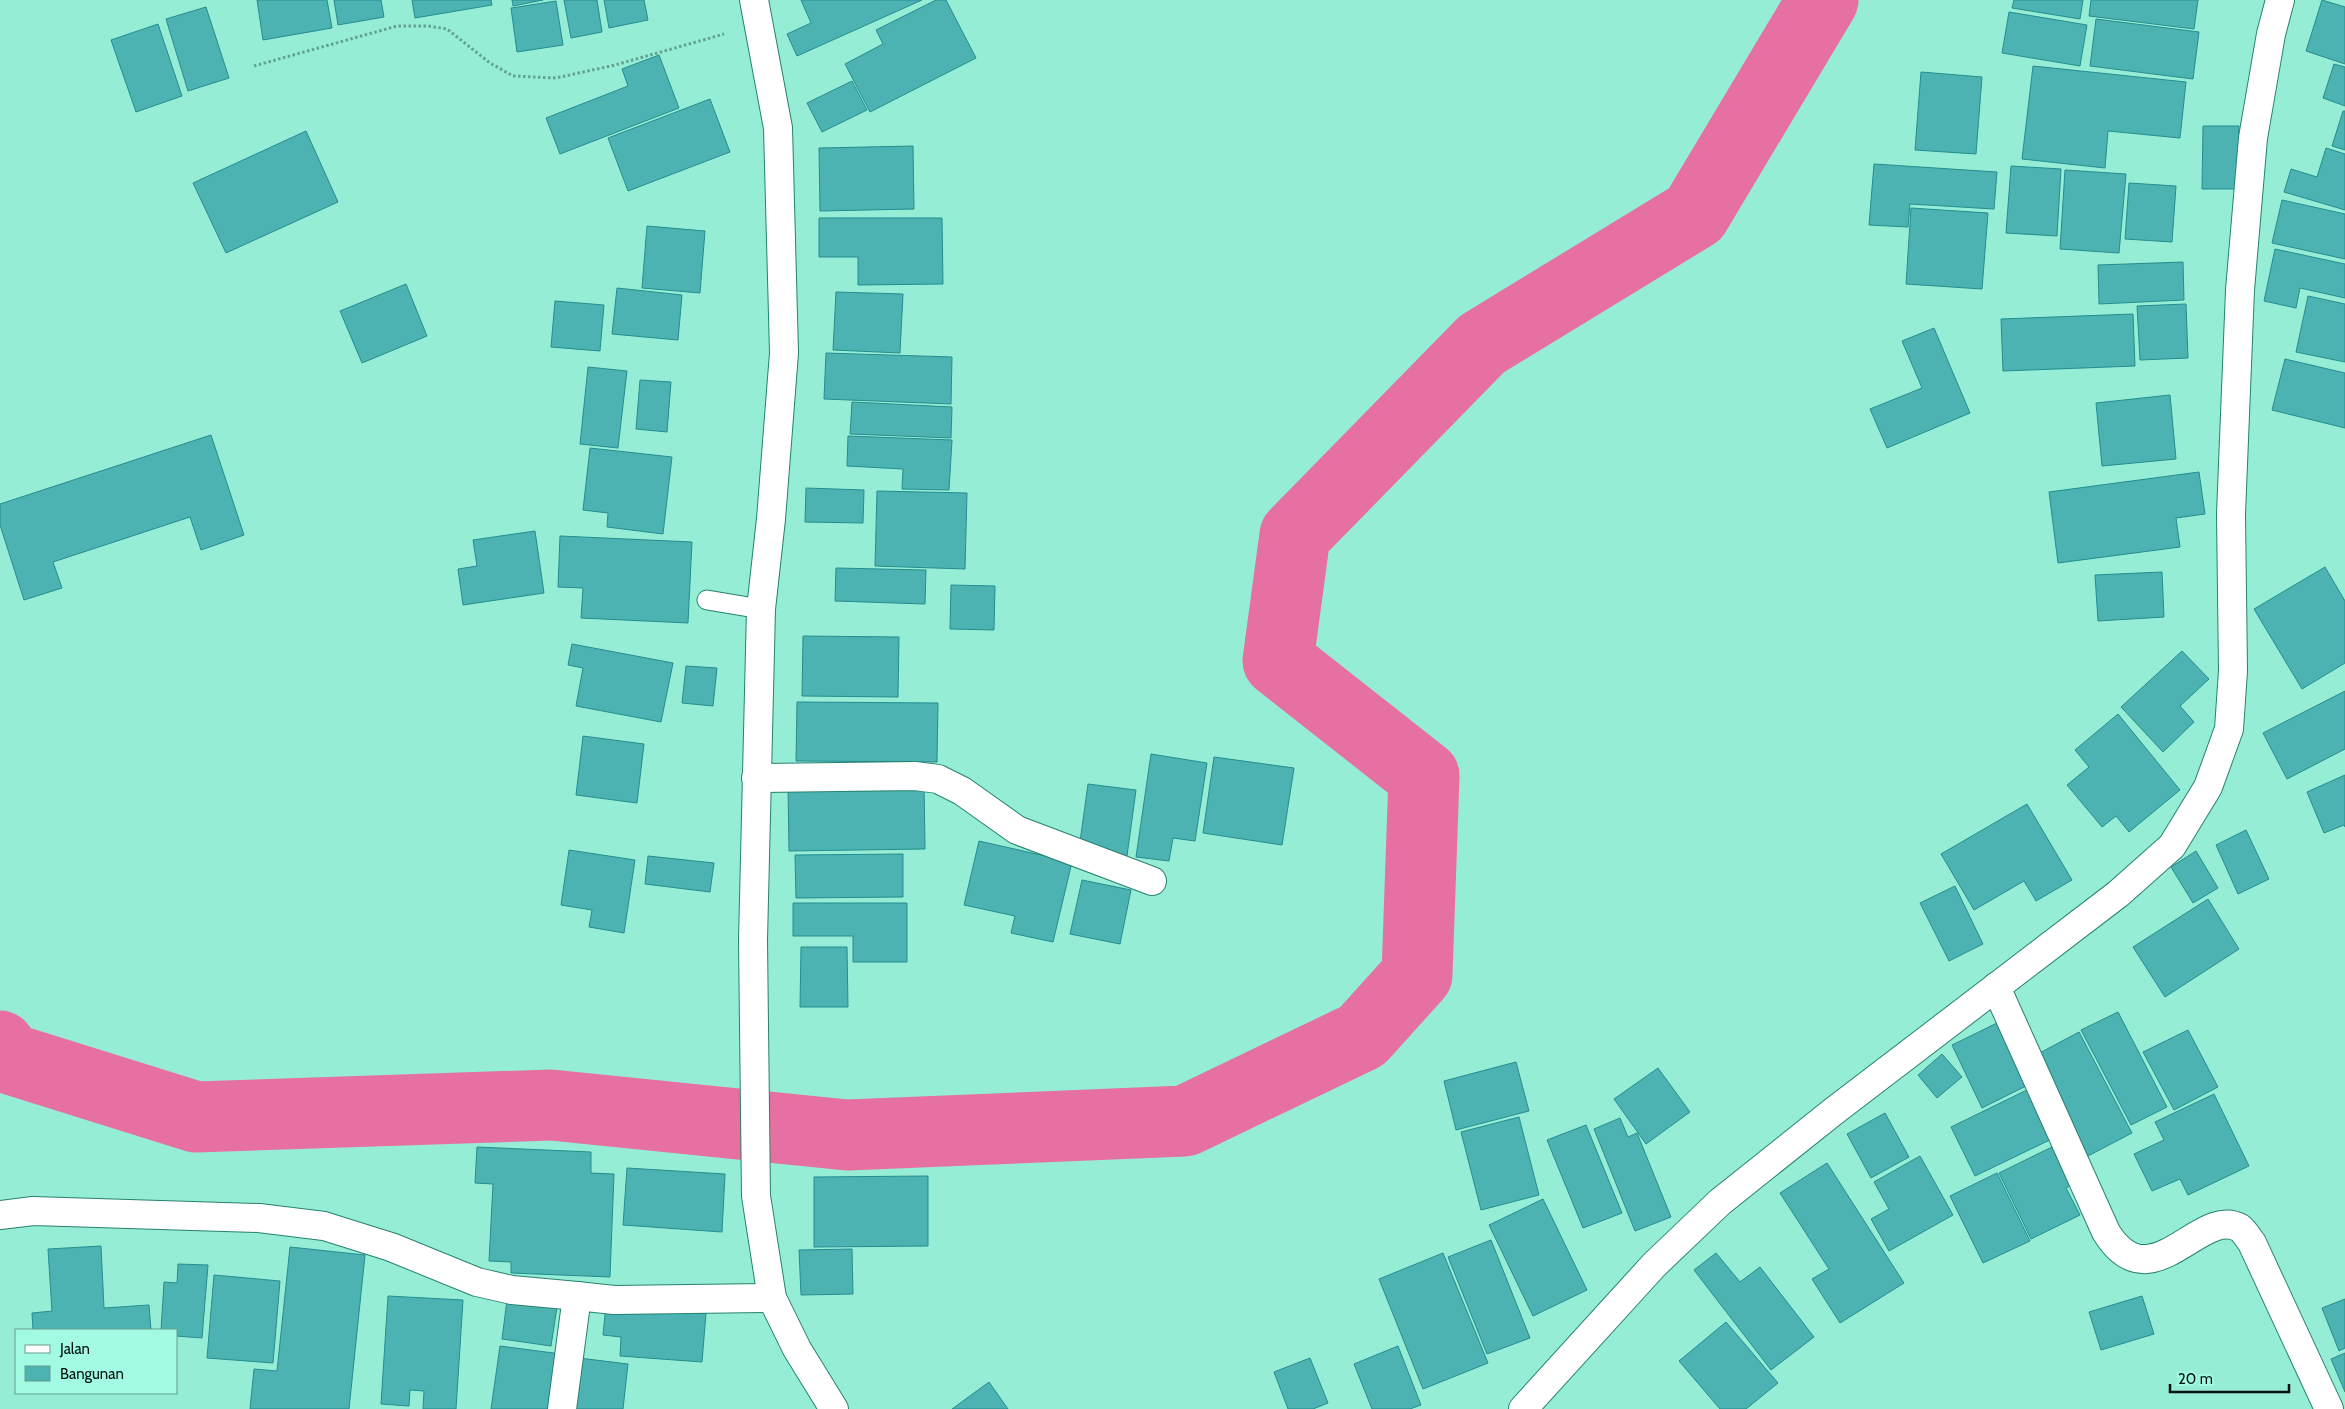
<svg xmlns="http://www.w3.org/2000/svg" width="2345" height="1409" font-family="Cabin,sans-serif">
	<rect width="100%" height="100%" fill="#96edd6"/>
	<g fill="none" stroke-linecap="round" stroke-linejoin="round">
		<polyline stroke="#e770a2" stroke-width="71" points="0,1046 7,1058 196,1117 551,1105 847,1135 1185,1121 1362,1036 1417,975 1424,776 1278,661 1295,535 1482,344 1695,214 1823,0"/>
	</g>
	<g fill="#4cb2b2" stroke="#258d8e">
		<polygon points="257,0 327,0 332,28 263,40"/>
		<polygon points="334,0 381,0 384,17 338,25"/>
		<polygon points="412,0 491,0 492,5 415,18"/>
		<polygon points="512,0 543,0 513,6"/>
		<polygon points="564,0 597,0 602,32 571,38"/>
		<polygon points="604,0 644,0 648,20 609,28"/>
		<polygon points="801,0 922,0 797,56 787,34 811,23"/>
		<polygon points="936,0 946,0 976,58 870,112 845,64 883,44 876,30"/>
		<polygon points="2014,0 2083,0 2080,19 2012,8"/>
		<polygon points="2091,0 2198,0 2194,29 2089,16"/>
		<polygon points="2322,0 2345,7 2345,64 2306,51"/>
		<polygon points="556,1 563,45 517,52 511,8"/>
		<polygon points="206,7 229,78 188,91 166,19"/>
		<polygon points="2009,12 2087,25 2080,66 2002,53"/>
		<polygon points="2096,19 2199,32 2193,79 2090,66"/>
		<polygon points="158,24 182,96 136,112 111,40"/>
		<polygon points="659,55 679,108 560,154 546,118 628,86 622,69"/>
		<polygon points="2334,64 2345,67 2345,106 2323,98"/>
		<polygon points="2033,66 2186,82 2180,138 2108,131 2105,168 2022,159"/>
		<polygon points="1921,72 1982,77 1976,154 1915,150"/>
		<polygon points="852,81 867,110 822,132 807,103"/>
		<polygon points="710,99 730,152 628,191 608,138"/>
		<polygon points="2343,111 2345,111 2345,150 2332,146"/>
		<polygon points="2203,126 2239,126 2238,189 2202,189"/>
		<polygon points="306,131 338,202 226,253 193,183"/>
		<polygon points="913,146 914,209 820,211 819,148"/>
		<polygon points="2326,148 2345,154 2345,210 2284,192 2291,169 2317,177"/>
		<polygon points="1874,164 1997,172 1994,209 1910,204 1908,227 1869,225"/>
		<polygon points="2011,166 2061,169 2057,236 2006,233"/>
		<polygon points="2065,170 2126,174 2119,253 2060,249"/>
		<polygon points="2129,183 2176,186 2172,242 2125,239"/>
		<polygon points="2282,200 2345,214 2345,259 2272,243"/>
		<polygon points="1911,208 1988,213 1982,289 1906,284"/>
		<polygon points="819,218 942,218 943,284 858,285 858,257 819,257"/>
		<polygon points="647,226 705,231 700,293 642,288"/>
		<polygon points="2275,249 2345,264 2345,298 2300,288 2296,308 2264,301"/>
		<polygon points="2183,262 2184,300 2099,304 2098,265"/>
		<polygon points="406,284 427,336 362,363 340,311"/>
		<polygon points="617,288 682,295 678,340 612,334"/>
		<polygon points="836,292 903,294 900,353 833,350"/>
		<polygon points="2308,296 2345,304 2345,362 2296,352"/>
		<polygon points="555,301 604,305 600,351 551,347"/>
		<polygon points="2186,304 2188,358 2140,360 2137,306"/>
		<polygon points="2133,314 2135,366 2003,371 2001,319"/>
		<polygon points="1934,328 1970,413 1887,448 1870,409 1922,388 1902,341"/>
		<polygon points="826,353 952,357 951,404 824,399"/>
		<polygon points="2285,359 2345,373 2345,428 2272,410"/>
		<polygon points="588,367 627,371 618,448 580,444"/>
		<polygon points="640,380 671,382 667,432 636,429"/>
		<polygon points="2170,395 2176,459 2102,466 2096,403"/>
		<polygon points="852,402 952,407 951,438 850,434"/>
		<polygon points="211,435 244,535 201,550 190,517 53,562 62,588 24,600 0,525 0,504"/>
		<polygon points="848,436 952,440 949,490 902,489 903,469 847,466"/>
		<polygon points="590,448 672,457 663,534 607,527 608,513 583,510"/>
		<polygon points="2199,472 2205,514 2176,518 2180,547 2058,563 2049,492"/>
		<polygon points="806,488 864,490 863,523 805,522"/>
		<polygon points="877,491 967,493 965,569 875,566"/>
		<polygon points="535,531 544,593 463,605 458,569 477,566 473,540"/>
		<polygon points="560,536 692,542 688,623 581,618 583,588 558,587"/>
		<polygon points="2325,567 2345,601 2345,663 2302,689 2254,609"/>
		<polygon points="836,568 926,570 925,604 835,601"/>
		<polygon points="2162,572 2164,617 2098,621 2095,575"/>
		<polygon points="951,585 995,586 994,630 950,629"/>
		<polygon points="803,636 899,637 898,697 802,696"/>
		<polygon points="572,644 673,663 661,722 576,706 583,668 568,665"/>
		<polygon points="2182,651 2209,679 2180,706 2194,722 2163,752 2121,707"/>
		<polygon points="686,666 717,668 713,706 682,703"/>
		<polygon points="2345,691 2345,749 2287,779 2263,733"/>
		<polygon points="797,702 938,703 937,762 796,761"/>
		<polygon points="2118,714 2180,790 2129,832 2116,816 2102,827 2067,785 2089,767 2075,750"/>
		<polygon points="583,736 644,744 637,803 576,795"/>
		<polygon points="1151,754 1207,763 1195,841 1173,838 1169,861 1136,857"/>
		<polygon points="1214,757 1294,768 1282,845 1203,833"/>
		<polygon points="2345,775 2345,827 2344,825 2324,833 2307,792"/>
		<polygon points="924,783 925,849 789,851 788,786"/>
		<polygon points="1088,784 1136,790 1127,856 1079,849"/>
		<polygon points="2027,804 2072,880 2036,901 2024,881 1974,910 1941,854"/>
		<polygon points="2246,830 2269,879 2238,894 2216,845"/>
		<polygon points="979,841 1072,862 1053,942 1011,933 1015,916 964,905"/>
		<polygon points="569,850 635,860 624,933 589,927 592,910 561,905"/>
		<polygon points="2196,851 2218,888 2193,903 2171,867"/>
		<polygon points="903,854 903,897 796,898 795,855"/>
		<polygon points="648,856 714,863 710,892 645,884"/>
		<polygon points="1082,880 1131,890 1120,944 1070,934"/>
		<polygon points="1955,886 1983,944 1949,961 1920,903"/>
		<polygon points="2208,899 2239,949 2165,997 2133,947"/>
		<polygon points="793,903 907,903 907,962 853,962 853,936 793,936"/>
		<polygon points="801,947 847,947 848,1007 800,1007"/>
		<polygon points="2118,1012 2167,1107 2131,1125 2081,1030"/>
		<polygon points="1999,1022 2030,1084 1982,1108 1952,1045"/>
		<polygon points="2188,1030 2218,1087 2174,1110 2143,1052"/>
		<polygon points="2079,1032 2132,1133 2086,1157 2034,1056"/>
		<polygon points="1942,1054 1962,1077 1937,1098 1918,1075"/>
		<polygon points="1516,1062 1529,1111 1456,1130 1444,1081"/>
		<polygon points="1658,1068 1690,1112 1646,1144 1614,1099"/>
		<polygon points="2033,1087 2058,1136 1975,1176 1951,1127"/>
		<polygon points="2214,1094 2249,1166 2188,1195 2180,1179 2152,1191 2134,1154 2164,1140 2155,1122"/>
		<polygon points="1885,1113 1909,1157 1871,1178 1847,1134"/>
		<polygon points="1519,1117 1539,1195 1481,1210 1461,1132"/>
		<polygon points="1620,1118 1628,1137 1637,1133 1671,1217 1635,1231 1594,1129"/>
		<polygon points="1586,1125 1622,1213 1583,1228 1547,1140"/>
		<polygon points="2060,1143 2079,1181 2066,1188 2080,1215 2031,1239 1999,1173"/>
		<polygon points="477,1147 591,1152 591,1173 614,1174 610,1277 511,1273 511,1262 489,1261 493,1184 475,1183"/>
		<polygon points="1920,1156 1953,1215 1889,1251 1871,1219 1889,1209 1874,1182"/>
		<polygon points="1827,1163 1904,1283 1840,1323 1812,1279 1829,1269 1780,1193"/>
		<polygon points="627,1168 725,1174 722,1232 623,1225"/>
		<polygon points="1997,1173 2030,1241 1983,1263 1950,1196"/>
		<polygon points="928,1176 928,1246 814,1247 814,1177"/>
		<polygon points="1543,1199 1587,1290 1533,1316 1489,1225"/>
		<polygon points="1491,1240 1530,1338 1487,1354 1448,1257"/>
		<polygon points="101,1246 104,1308 149,1305 151,1330 33,1330 32,1313 52,1311 48,1249"/>
		<polygon points="290,1247 365,1255 349,1409 250,1409 254,1369 277,1371"/>
		<polygon points="852,1249 853,1294 801,1295 799,1250"/>
		<polygon points="1443,1253 1488,1363 1423,1389 1379,1279"/>
		<polygon points="1716,1253 1740,1282 1760,1267 1814,1337 1771,1370 1694,1270"/>
		<polygon points="178,1264 208,1265 202,1338 176,1336 176,1330 161,1330 164,1282 177,1283"/>
		<polygon points="214,1275 280,1281 273,1363 207,1358"/>
		<polygon points="388,1296 463,1300 456,1409 423,1409 424,1391 410,1390 409,1406 381,1404"/>
		<polygon points="2142,1296 2154,1334 2101,1350 2089,1312"/>
		<polygon points="2345,1299 2345,1348 2339,1351 2322,1308"/>
		<polygon points="507,1300 557,1307 551,1346 502,1339"/>
		<polygon points="606,1305 706,1313 702,1362 620,1356 621,1337 603,1335"/>
		<polygon points="1726,1322 1778,1383 1746,1409 1720,1409 1679,1361"/>
		<polygon points="500,1346 561,1354 553,1409 491,1409"/>
		<polygon points="1398,1346 1421,1405 1410,1409 1372,1409 1354,1364"/>
		<polygon points="2345,1353 2345,1392 2331,1359"/>
		<polygon points="579,1358 628,1364 623,1409 573,1409"/>
		<polygon points="1310,1358 1328,1403 1313,1409 1288,1409 1274,1372"/>
		<polygon points="989,1382 1008,1409 952,1409"/>
	</g>
	<g fill="none" stroke-linecap="round" stroke-linejoin="round">
		<defs>
			<polyline id="service" points="707,600 761,609"/>
			<g id="minor">
				<polyline points="756,778 915,776 938,779 962,791 1017,830 1152,881"/>
				<path d="M 1996,987 L 2106,1232 C 2151,1305 2200,1205 2240,1228 C 2244,1231 2249,1239 2252,1243 L 2329,1409"/>
				<polyline points="0,1215 33,1211 259,1218 324,1226 391,1247 477,1282 512,1290 577,1296"/>
				<polyline points="562,1409 577,1296 614,1300 772,1298"/>
			</g>
			<g id="tertiary">
				<polyline points="754,0 778,128 784,353 771,519 761,609 753,940 756,1196 772,1298 797,1349 834,1409"/>
				<polyline points="1523,1409 1654,1265 1720,1202 1834,1111 2118,894 2172,846 2208,787 2229,729 2233,671 2231,514 2240,290 2253,138 2271,34 2280,0"/>
			</g>
		</defs>
		<use href="#service" stroke="#26826f" stroke-width="21"/>
		<use href="#minor" stroke="#26826f" stroke-width="30"/>
		<use href="#tertiary" stroke="#26826f" stroke-width="30"/>
		<polyline stroke="#63a291" stroke-width="3" stroke-dasharray="2.5 2.5" stroke-linecap="butt" points="254,66 397,26 428,26 447,29 490,63 513,76 556,78 615,65 724,34"/>
		<use href="#service" stroke="#fff" stroke-width="19"/>
		<use href="#minor" stroke="#fff" stroke-width="28"/>
		<use href="#tertiary" stroke="#fff" stroke-width="28"/>
	</g>
	<rect x="15" y="1329" width="162" height="65" fill="#a3fae3" stroke="#629d8d"/>
	<rect x="25" y="1345" width="25" height="8" fill="#ffffff" stroke="#629d8d"/>
	<text x="60" y="1354" font-size="15" fill="#00120d">Jalan</text>
	<rect x="25" y="1366" width="25" height="15" fill="#4cb2b2" stroke="#629d8d"/>
	<text x="60" y="1379" font-size="15" fill="#00120d">Bangunan</text>
	<path d="M2170 1384v8h119v-8" fill="none" stroke="#00120d" stroke-width="2.5"/>
	<text x="2178" y="1384" font-size="15" fill="#00120d" stroke="#a3fae3" stroke-width="4" paint-order="stroke">20 m</text>
</svg>
